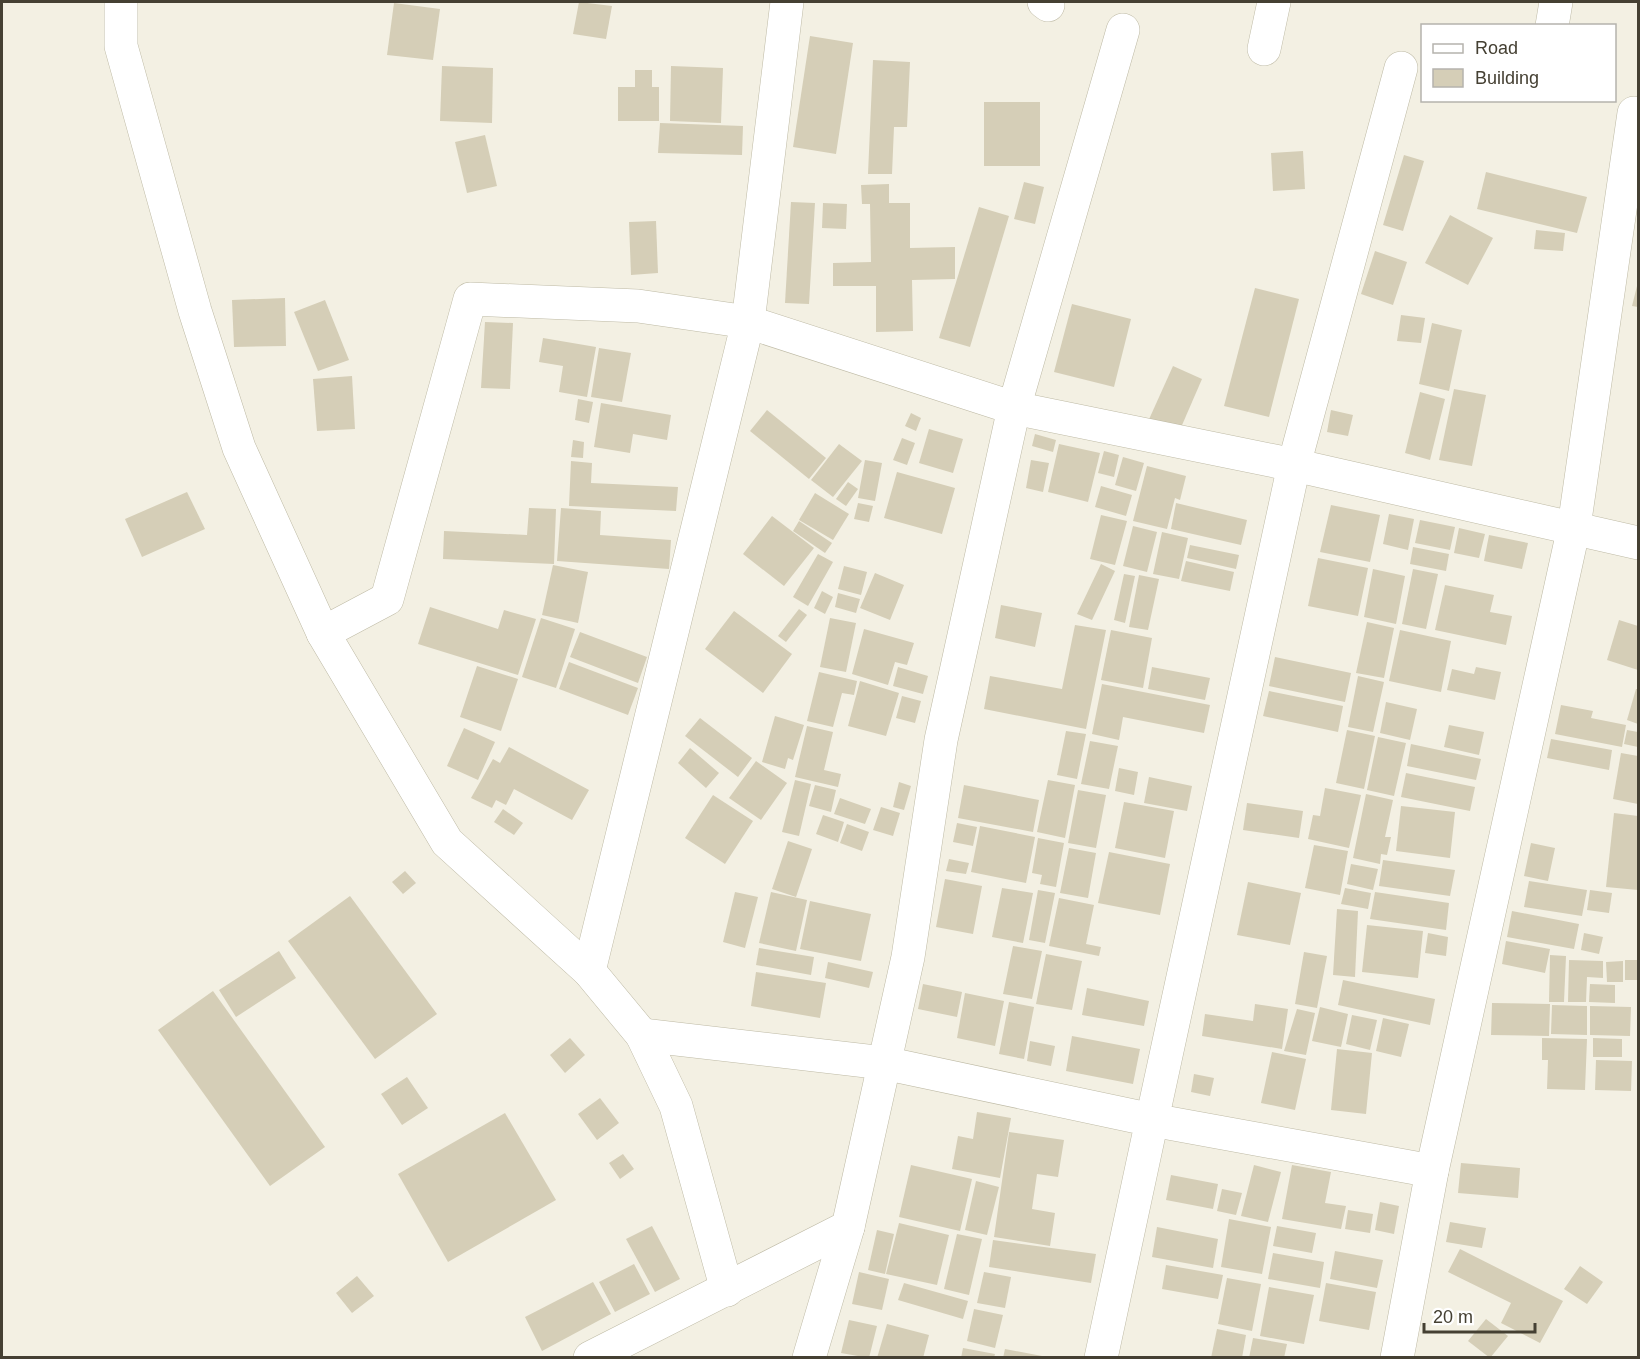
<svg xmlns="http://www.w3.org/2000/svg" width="1640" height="1359" font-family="Arial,sans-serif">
	<rect width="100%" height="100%" fill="#f3f0e3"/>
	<g fill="#d5ceb7">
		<polygon points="579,2 612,6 606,39 573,34"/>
		<polygon points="394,3 440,9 433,60 387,55"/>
		<polygon points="810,36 853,43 836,154 793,147"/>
		<polygon points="873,60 910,62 907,127 894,127 892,174 868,174"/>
		<polygon points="442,66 493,68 492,123 440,121"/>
		<polygon points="671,66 723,68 721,123 670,121"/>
		<polygon points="635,70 652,70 652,87 659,87 659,121 618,121 618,87 635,87"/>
		<rect x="984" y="102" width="56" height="64"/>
		<polygon points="660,123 743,126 742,155 658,153"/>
		<polygon points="485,135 497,186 467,193 455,142"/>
		<polygon points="1303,151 1305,189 1273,191 1271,153"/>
		<polygon points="1404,155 1424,161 1403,231 1383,225"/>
		<polygon points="1486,172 1587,197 1577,233 1477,209"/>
		<polygon points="1024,182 1044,187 1035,224 1014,219"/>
		<polygon points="889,184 889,203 910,203 910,248 955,247 955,279 912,280 913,331 876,332 876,286 833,286 833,263 871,262 870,204 862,204 861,185"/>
		<polygon points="791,202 815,203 809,304 785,303"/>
		<polygon points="823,203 847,204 846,229 822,228"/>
		<polygon points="979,207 1009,216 970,347 939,338"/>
		<polygon points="1450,215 1493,238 1468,285 1425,263"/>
		<polygon points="656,221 658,273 631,275 629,222"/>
		<polygon points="1536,230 1565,233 1563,251 1534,249"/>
		<polygon points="1375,251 1407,262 1393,305 1361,294"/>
		<polygon points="1638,282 1638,307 1632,306"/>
		<polygon points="1255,288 1299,299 1269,417 1224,406"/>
		<polygon points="285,298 286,346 234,347 232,300"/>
		<polygon points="325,300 349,360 318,371 294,312"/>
		<polygon points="1072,304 1131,319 1114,387 1054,372"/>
		<polygon points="1401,315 1425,318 1421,343 1397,341"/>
		<polygon points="485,322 513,323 510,389 481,388"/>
		<polygon points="1432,323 1462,330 1449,391 1419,384"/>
		<polygon points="543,338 596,347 587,397 559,392 563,366 539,362"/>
		<polygon points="599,348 631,353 622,402 591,397"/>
		<polygon points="1173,366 1202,379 1176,439 1146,426"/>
		<polygon points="352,376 355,429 317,431 313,379"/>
		<polygon points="1454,389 1486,395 1472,466 1439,460"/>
		<polygon points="1420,392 1445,399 1430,460 1405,453"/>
		<polygon points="578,399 593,402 589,423 575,420"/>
		<polygon points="601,403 671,415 667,440 633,434 630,453 594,447"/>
		<polygon points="767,410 826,458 809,479 750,431"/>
		<polygon points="1331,410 1353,415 1348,436 1327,432"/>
		<polygon points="911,413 921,418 916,431 905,426"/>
		<polygon points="929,429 963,439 953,473 919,463"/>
		<polygon points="1035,434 1056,440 1053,452 1032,446"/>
		<polygon points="902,438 915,443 907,465 893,460"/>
		<polygon points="573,440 584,442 583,458 571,457"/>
		<polygon points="839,444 862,461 833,497 811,480"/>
		<polygon points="1059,444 1100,453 1088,502 1048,492"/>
		<polygon points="1104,451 1119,455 1114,477 1098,473"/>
		<polygon points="1123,457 1144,463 1136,491 1115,485"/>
		<polygon points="865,460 882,463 875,501 858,498"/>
		<polygon points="1031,460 1049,463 1043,492 1026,488"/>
		<polygon points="571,461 592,463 591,483 678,487 676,511 569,506"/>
		<polygon points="1147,466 1186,476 1180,500 1175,498 1167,529 1133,521"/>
		<polygon points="897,472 955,488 942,534 884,518"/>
		<polygon points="848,482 858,489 846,506 836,499"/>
		<polygon points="1101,486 1132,495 1126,516 1095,507"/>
		<polygon points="187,492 205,529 142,557 125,519"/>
		<polygon points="815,493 849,514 833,540 799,520"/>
		<polygon points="858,503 873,506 869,522 854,519"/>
		<polygon points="1176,503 1247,520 1241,545 1171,529"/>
		<polygon points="1331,505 1380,515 1370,562 1320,552"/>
		<polygon points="529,508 556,509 554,564 443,559 444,531 527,535"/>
		<polygon points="561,508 601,511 600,535 671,540 669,569 557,561"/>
		<polygon points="1389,514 1414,519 1408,550 1383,544"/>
		<polygon points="1101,515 1127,521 1115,565 1090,559"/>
		<polygon points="772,516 814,548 784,586 743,554"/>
		<polygon points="1420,520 1455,527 1450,550 1415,543"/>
		<polygon points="799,521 832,543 825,553 793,531"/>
		<polygon points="1133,526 1157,532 1147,572 1123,566"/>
		<polygon points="1459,528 1485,534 1479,558 1454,553"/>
		<polygon points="1162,532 1188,538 1179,579 1153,574"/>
		<polygon points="1489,535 1528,543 1522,569 1484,561"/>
		<polygon points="1190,545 1239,555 1236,569 1187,558"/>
		<polygon points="1413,547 1449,554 1446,571 1410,564"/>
		<polygon points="818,554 833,562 808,606 793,597"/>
		<polygon points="1318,558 1368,568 1358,616 1308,606"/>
		<polygon points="1186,561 1234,572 1230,591 1181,581"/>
		<polygon points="1101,564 1115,571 1092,620 1077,614"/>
		<polygon points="553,565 588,572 578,623 542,615"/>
		<polygon points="844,566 867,572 861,595 838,589"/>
		<polygon points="1373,569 1405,576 1396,624 1364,617"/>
		<polygon points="1413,569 1438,574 1426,629 1402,624"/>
		<polygon points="875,573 904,585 890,620 860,608"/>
		<polygon points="1124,574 1135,576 1125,623 1114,620"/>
		<polygon points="1139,575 1159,579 1148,630 1129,627"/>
		<polygon points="1445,585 1494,595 1490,612 1512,616 1506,645 1435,630"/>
		<polygon points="822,591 833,597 825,614 814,608"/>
		<polygon points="838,593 860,599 856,613 835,607"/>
		<polygon points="1001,605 1042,613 1035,647 995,638"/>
		<polygon points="430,607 498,629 504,610 536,619 518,675 418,644"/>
		<polygon points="799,609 807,615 786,642 778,636"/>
		<polygon points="734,611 792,654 763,693 705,649"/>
		<polygon points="541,618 575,629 556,688 522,677"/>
		<polygon points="830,618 856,623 846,672 820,667"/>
		<polygon points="1619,620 1638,626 1638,670 1607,660"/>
		<polygon points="1367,622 1394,628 1384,678 1356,673"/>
		<polygon points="1075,625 1106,630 1086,729 984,709 990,676 1062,689"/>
		<polygon points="864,629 914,643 907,665 895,662 888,685 852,674"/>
		<polygon points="1111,630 1152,638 1143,688 1101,680"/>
		<polygon points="1400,630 1451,641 1441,692 1389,681"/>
		<polygon points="580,632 647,657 638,683 570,657"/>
		<polygon points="1275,657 1351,673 1345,702 1269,686"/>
		<polygon points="569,662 638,688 628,715 559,689"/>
		<polygon points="477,666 518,679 501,731 460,717"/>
		<polygon points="898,667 928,676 923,694 893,686"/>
		<polygon points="1152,667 1210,678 1205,700 1148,689"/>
		<polygon points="1476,667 1501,672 1495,700 1447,690 1452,669 1474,674"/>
		<polygon points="819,672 857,681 854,695 842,693 833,727 807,721"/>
		<polygon points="1358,676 1384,682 1373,732 1348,727"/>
		<polygon points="860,681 899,693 886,736 848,726"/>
		<polygon points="1102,684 1210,705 1204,733 1123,717 1119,740 1092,734"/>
		<polygon points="1636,689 1638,689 1638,724 1627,720"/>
		<polygon points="1269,691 1343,706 1338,732 1263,716"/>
		<polygon points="902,696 921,701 915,723 896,718"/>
		<polygon points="1386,702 1417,709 1410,740 1380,733"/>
		<polygon points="1561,705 1593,711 1591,718 1626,725 1622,747 1555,734"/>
		<polygon points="775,716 804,725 793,760 788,758 785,769 762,762"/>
		<polygon points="700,718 752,758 738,777 685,736"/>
		<polygon points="1449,725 1484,732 1479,755 1444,747"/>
		<polygon points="807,726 833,732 824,770 841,774 838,787 795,777"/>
		<polygon points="464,728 495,742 478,780 447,766"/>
		<polygon points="1347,730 1375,736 1364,789 1336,783"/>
		<polygon points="1627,730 1638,732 1638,747 1624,744"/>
		<polygon points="1066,731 1086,734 1077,779 1057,775"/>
		<polygon points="1378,737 1406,743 1394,796 1367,790"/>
		<polygon points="1551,739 1612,750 1609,770 1547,758"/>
		<polygon points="1090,741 1118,746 1109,789 1081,784"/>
		<polygon points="1411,744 1481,759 1476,780 1407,766"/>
		<polygon points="509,747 589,790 572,820 514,789 506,805 496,800 492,808 471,798 493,759 500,763"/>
		<polygon points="690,748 719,773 706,788 678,763"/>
		<polygon points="1621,753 1638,756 1638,804 1613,799"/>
		<polygon points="756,761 787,783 761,820 729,798"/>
		<polygon points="1119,768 1138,772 1134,795 1115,791"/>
		<polygon points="1406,773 1475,787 1470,811 1401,797"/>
		<polygon points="1149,777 1192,786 1187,811 1144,803"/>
		<polygon points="795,780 811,784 799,836 782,832"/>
		<polygon points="1048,780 1075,785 1065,838 1037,832"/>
		<polygon points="899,782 911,786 904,810 893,807"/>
		<polygon points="815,785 836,790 831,812 809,806"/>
		<polygon points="964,785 1039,800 1033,832 958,818"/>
		<polygon points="1325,788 1361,795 1349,848 1308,839 1313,815 1320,816"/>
		<polygon points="1078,790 1106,795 1096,848 1068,843"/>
		<polygon points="1366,794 1393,800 1385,837 1391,837 1387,855 1381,854 1380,864 1353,858"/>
		<polygon points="713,795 753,821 725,864 685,838"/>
		<polygon points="840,798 871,809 865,824 834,814"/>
		<polygon points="1124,802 1174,811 1165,858 1115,848"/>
		<polygon points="1247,803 1303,811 1299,838 1243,830"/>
		<polygon points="1401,806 1455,812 1450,858 1396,851"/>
		<polygon points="881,807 900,813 893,836 873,830"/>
		<polygon points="503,809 523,823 514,835 494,822"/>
		<polygon points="1614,813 1638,816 1638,890 1606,887"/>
		<polygon points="823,815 844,822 838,842 816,834"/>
		<polygon points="957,823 977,827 973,846 953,842"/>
		<polygon points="847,824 869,832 862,851 840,843"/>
		<polygon points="980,826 1035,837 1026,883 971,872"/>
		<polygon points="1038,838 1064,843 1056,887 1040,884 1042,875 1032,873"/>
		<polygon points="788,841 812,849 796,897 772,889"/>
		<polygon points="1531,843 1555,848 1548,881 1524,876"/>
		<polygon points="1314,845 1348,851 1340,895 1305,888"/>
		<polygon points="1069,848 1096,853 1088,898 1060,893"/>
		<polygon points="1109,852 1170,864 1160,915 1098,903"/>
		<polygon points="949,859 969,863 966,874 946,871"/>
		<polygon points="1383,860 1455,870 1450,896 1379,886"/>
		<polygon points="1351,864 1378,869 1373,890 1347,884"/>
		<polygon points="405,871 416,883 403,894 392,882"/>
		<polygon points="945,879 982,886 973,934 936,927"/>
		<polygon points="1529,881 1587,890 1582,916 1524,907"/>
		<polygon points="1248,882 1301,893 1290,945 1237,935"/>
		<polygon points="1002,888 1033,893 1023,943 992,937"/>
		<polygon points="1345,888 1371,893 1368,909 1341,904"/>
		<polygon points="1038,890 1055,893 1045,943 1029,940"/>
		<polygon points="1590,890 1612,893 1609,913 1587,910"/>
		<polygon points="735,892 758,897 745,948 723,942"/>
		<polygon points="771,892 807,900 796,951 759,943"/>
		<polygon points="1375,892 1449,903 1446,930 1370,919"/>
		<polygon points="350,896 437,1014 375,1059 288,941"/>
		<polygon points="1059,898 1094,905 1086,944 1101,947 1099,956 1049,946"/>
		<polygon points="810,901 871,914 861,961 800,949"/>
		<polygon points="1337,909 1358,911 1355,977 1333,975"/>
		<polygon points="1512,911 1579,924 1574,949 1507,937"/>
		<polygon points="1367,925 1423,931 1418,978 1362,972"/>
		<polygon points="1428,933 1448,937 1446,956 1425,953"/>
		<polygon points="1584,933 1603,937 1599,954 1581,950"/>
		<polygon points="1506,941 1550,949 1545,973 1502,964"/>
		<polygon points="1013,946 1042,951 1032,999 1003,994"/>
		<polygon points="759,948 814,957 811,975 756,965"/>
		<polygon points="279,951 296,978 236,1017 219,990"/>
		<polygon points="1304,952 1327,956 1317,1008 1295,1004"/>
		<polygon points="1046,954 1082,961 1072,1010 1036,1004"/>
		<polygon points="1550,955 1566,956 1564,1002 1549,1002"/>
		<polygon points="1569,960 1603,961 1603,978 1587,977 1586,1002 1568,1002"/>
		<rect x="1625" y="960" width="13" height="20"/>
		<polygon points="1623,961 1623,982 1607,982 1606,962"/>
		<polygon points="828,962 873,972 869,988 825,978"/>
		<polygon points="756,972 826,983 820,1018 751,1006"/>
		<polygon points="1343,980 1435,999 1430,1025 1338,1005"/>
		<polygon points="923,984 962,992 957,1017 918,1009"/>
		<polygon points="1590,984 1615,985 1615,1003 1589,1002"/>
		<polygon points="1087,988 1149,1001 1144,1026 1082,1015"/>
		<polygon points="213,991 325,1147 270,1186 158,1030"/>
		<polygon points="965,993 1004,1001 995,1046 957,1038"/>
		<polygon points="1009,1002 1034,1007 1024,1059 999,1054"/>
		<polygon points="1492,1003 1550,1004 1549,1036 1491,1035"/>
		<polygon points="1255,1004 1288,1009 1282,1049 1202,1036 1205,1014 1253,1021"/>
		<polygon points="1552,1005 1587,1006 1587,1035 1551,1034"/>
		<polygon points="1590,1006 1631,1007 1630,1036 1590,1035"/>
		<polygon points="1320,1007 1348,1014 1341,1047 1312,1041"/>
		<polygon points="1297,1009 1315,1013 1306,1055 1284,1051"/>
		<polygon points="1352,1015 1377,1020 1370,1050 1346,1044"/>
		<polygon points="1383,1018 1409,1024 1401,1057 1376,1051"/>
		<polygon points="1072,1036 1140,1049 1133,1084 1066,1071"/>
		<polygon points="570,1038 585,1055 565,1073 550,1055"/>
		<polygon points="1542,1038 1587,1039 1585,1090 1547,1089 1548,1060 1542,1060"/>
		<polygon points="1593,1038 1622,1039 1622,1057 1593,1057"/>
		<polygon points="1030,1041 1055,1046 1051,1066 1027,1061"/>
		<polygon points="1337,1049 1372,1053 1366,1114 1331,1110"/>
		<polygon points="1272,1052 1306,1059 1295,1110 1261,1103"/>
		<polygon points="1596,1060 1632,1061 1631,1091 1595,1090"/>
		<polygon points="1194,1074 1214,1078 1210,1096 1191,1092"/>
		<polygon points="407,1077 428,1108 402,1125 381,1094"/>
		<polygon points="600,1098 619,1123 597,1140 578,1114"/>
		<polygon points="977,1112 1011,1118 1000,1178 952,1169 958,1136 973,1139"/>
		<polygon points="505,1113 556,1200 448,1262 398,1174"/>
		<polygon points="1009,1132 1064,1140 1058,1177 1037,1174 1032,1209 1055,1213 1050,1246 994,1237"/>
		<polygon points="623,1154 634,1169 620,1179 609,1163"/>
		<polygon points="1461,1163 1520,1168 1518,1198 1458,1193"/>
		<polygon points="911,1165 972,1179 960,1231 899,1217"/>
		<polygon points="1254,1165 1281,1172 1268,1222 1241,1216"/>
		<polygon points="1292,1165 1331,1172 1325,1203 1346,1206 1341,1229 1282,1219"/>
		<polygon points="1171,1175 1218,1184 1213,1209 1166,1200"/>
		<polygon points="976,1181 999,1187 987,1235 965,1230"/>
		<polygon points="1222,1189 1242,1193 1236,1215 1217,1211"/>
		<polygon points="1380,1202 1399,1206 1394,1234 1375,1230"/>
		<polygon points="1348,1210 1373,1214 1370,1233 1345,1229"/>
		<polygon points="1229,1219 1271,1227 1262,1274 1221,1267"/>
		<polygon points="1450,1222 1486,1228 1482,1248 1446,1242"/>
		<polygon points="899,1223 949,1235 937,1285 886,1274"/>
		<polygon points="652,1226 680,1279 655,1292 626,1239"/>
		<polygon points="1277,1226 1316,1233 1312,1253 1273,1246"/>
		<polygon points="1157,1227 1218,1239 1213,1268 1152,1257"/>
		<polygon points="877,1230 894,1234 885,1274 868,1270"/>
		<polygon points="957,1234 982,1239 969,1295 944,1289"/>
		<polygon points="993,1240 1096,1254 1091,1283 989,1267"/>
		<polygon points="1460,1249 1563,1301 1540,1343 1501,1323 1511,1303 1448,1272"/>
		<polygon points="1335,1251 1383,1260 1377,1288 1330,1279"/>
		<polygon points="1273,1253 1324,1262 1320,1288 1268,1279"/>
		<polygon points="634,1264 650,1294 615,1312 599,1282"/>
		<polygon points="1166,1265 1223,1275 1218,1299 1162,1289"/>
		<polygon points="1580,1266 1603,1282 1587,1304 1564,1289"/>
		<polygon points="859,1272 889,1279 882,1310 852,1304"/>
		<polygon points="984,1272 1011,1277 1005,1308 977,1303"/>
		<polygon points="357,1276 374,1296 352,1313 336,1293"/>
		<polygon points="1227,1278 1261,1284 1252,1331 1218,1324"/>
		<polygon points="593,1282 611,1314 542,1351 525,1317"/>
		<polygon points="904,1283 968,1301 963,1319 898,1300"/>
		<polygon points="1326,1283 1376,1292 1369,1330 1319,1321"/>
		<polygon points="1269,1287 1314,1295 1304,1344 1260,1336"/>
		<polygon points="974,1309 1003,1315 995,1348 967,1341"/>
		<polygon points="1486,1319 1508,1336 1490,1358 1468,1341"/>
		<polygon points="849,1320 877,1326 869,1358 841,1353"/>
		<polygon points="887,1324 929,1335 923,1358 877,1358"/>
		<polygon points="1217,1329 1246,1335 1242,1358 1211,1358"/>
		<polygon points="1253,1338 1287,1344 1284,1358 1249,1358"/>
		<polygon points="963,1348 995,1354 994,1358 961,1358"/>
		<polygon points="1005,1349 1042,1356 1042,1358 1003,1358"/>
	</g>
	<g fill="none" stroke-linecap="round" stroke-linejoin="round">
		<defs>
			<g id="minor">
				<polyline points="121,2 121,46 195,311 239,448 323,633 447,842 589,971 642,1035 676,1106 727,1290"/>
				<polyline points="1044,2 1048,5"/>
				<polyline points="1552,26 1556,2"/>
				<polyline points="1264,49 1274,2"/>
				<polyline points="1401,68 1294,465 1152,1120 1432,1171"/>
				<polyline points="323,633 387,599 470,299 638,306 748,322 1014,408 1294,465 1638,543"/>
				<polyline points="589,971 748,322 787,2"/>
				<polyline points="642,1035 884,1063 1152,1120 1101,1358"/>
				<polyline points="590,1358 848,1227 908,957 941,740 1014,408 1123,30"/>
				<polyline points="809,1358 848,1227"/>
				<polyline points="1397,1358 1432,1171 1574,527 1634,113"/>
			</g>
		</defs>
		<use href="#minor" stroke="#bebaa5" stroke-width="34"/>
		<use href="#minor" stroke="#fff" stroke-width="33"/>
	</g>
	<rect width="1640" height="1359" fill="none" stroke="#454033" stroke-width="6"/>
	<rect x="1421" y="24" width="195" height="78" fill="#ffffff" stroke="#b5b3ad" stroke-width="1.5"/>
	<rect x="1433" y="44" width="30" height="9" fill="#ffffff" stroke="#b5b3ad" stroke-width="1.5"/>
	<text x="1475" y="54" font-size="18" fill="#454033">Road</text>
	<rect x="1433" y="69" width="30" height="18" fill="#d5ceb7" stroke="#b5b3ad" stroke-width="1.5"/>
	<text x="1475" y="84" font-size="18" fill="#454033">Building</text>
	<path d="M1424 1323v9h111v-9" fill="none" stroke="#454033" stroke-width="3"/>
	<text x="1433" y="1323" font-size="18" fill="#454033" stroke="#ffffff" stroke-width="4.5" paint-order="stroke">20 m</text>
</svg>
